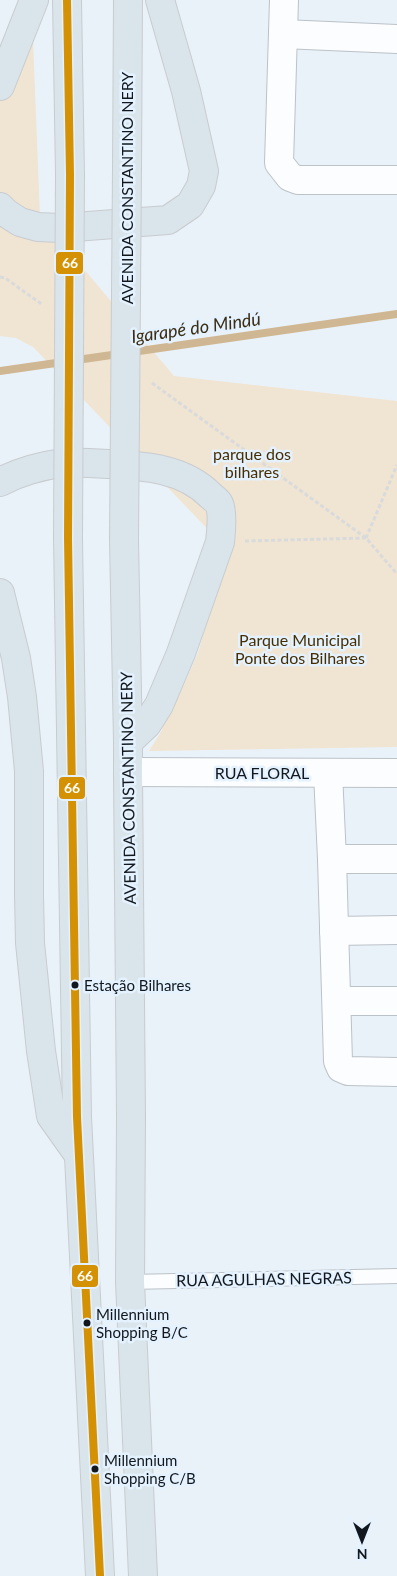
<svg xmlns="http://www.w3.org/2000/svg" width="397" height="1576" font-family="Lato,sans-serif">
	<rect width="100%" height="100%" fill="#eaf2f9"/>
	<polygon fill="#f0e4d2" points="33,40 40,217 174,376 397,401 397,747 149,751 162,730 164,720 176,702 198,653 213,600 220,542 33,347 16,338 0,336 0,61"/>
	<g fill="none" stroke-linecap="round" stroke-linejoin="round">
		<polyline stroke="#cfb793" stroke-width="8" points="0,371 397,314"/>
		<defs>
			<polyline id="service" points="130,1282 397,1276"/>
			<g id="minor">
				<polyline points="284,0 279,163 290,177 298,180 397,180"/>
				<polyline points="283,34 397,39"/>
				<polyline points="128,772 397,773"/>
				<polyline points="328,773 332,859 338,1061 341,1068 348,1071 397,1072"/>
				<polyline points="332,859 397,859"/>
				<polyline points="334,931 397,930"/>
				<polyline points="337,1001 397,1001"/>
			</g>
			<g id="trunk">
				<polyline points="67,0 70,175"/>
				<polyline points="0,86 34,0"/>
				<polyline points="127,169 128,0"/>
				<polyline points="0,207 6,213 20,222 38,227 61,228 168,220 190,205 201,186 204,171 186,91 160,0"/>
				<path d="M 0,482 C 19,472 40,466 62,463 C 77,462 93,463 108,464 C 144,466 184,468 211,496 C 213,498 218,501 219,504 C 223,512 221,533 220,542 L 181,653 L 159,705 L 147,724 L 128,742"/>
				<polyline points="68,538 77,1117 100,1576"/>
				<polyline points="124,540 128,742 128,772 131,1117 130,1282 143,1576"/>
				<polyline points="0,593 16,658 22,697 29,771 29,895 30,943 41,1051 51,1116 78,1154"/>
			</g>
		</defs>
		<use href="#service" stroke="#bbc2c8" stroke-width="16"/>
		<use href="#minor" stroke="#bbc2c8" stroke-width="30"/>
		<use href="#trunk" stroke="#c8cccf" stroke-width="30"/>
		<g stroke="#d8dadc" stroke-width="3" stroke-dasharray="4 2.5" stroke-linecap="butt">
			<polyline points="0,277 5,278 43,305"/>
			<polyline points="152,383 366,538 397,574"/>
			<polyline points="366,538 397,465"/>
			<polyline points="245,541 366,538"/>
		</g>
		<use href="#service" stroke="#fcfdfe" stroke-width="14"/>
		<use href="#minor" stroke="#fcfdfe" stroke-width="28"/>
		<use href="#trunk" stroke="#dae4eb" stroke-width="28"/>
		<defs>
			<g id="trunk-bridge">
				<polyline points="68,538 70,175"/>
				<polyline points="124,540 127,169"/>
			</g>
		</defs>
		<use href="#trunk-bridge" stroke="#c8cccf" stroke-width="30" stroke-linecap="butt"/>
		<use href="#trunk-bridge" stroke="#dae4eb" stroke-width="28"/>
		<defs>
			<polyline id="bus-1" points="67,0 70,175 68,538 77,1117 100,1576"/>
		</defs>
		<use href="#bus-1" stroke="#e4f2ff" stroke-width="11"/>
		<use href="#bus-1" stroke="#d49104" stroke-width="8"/>
	</g>
	<g fill="#11171c" stroke="#e4f2ff" stroke-width="2">
		<circle cx="75" cy="985" r="4.5"/>
		<circle cx="87" cy="1323" r="4.5"/>
		<circle cx="95" cy="1469" r="4.5"/>
	</g>
	<g text-anchor="middle" stroke-width="5" stroke-linejoin="round" paint-order="stroke">
		<g font-size="15" fill="#11171c" stroke="#e4f2ff" text-anchor="start">
			<text x="84" y="991">Estação Bilhares</text>
			<text x="96" y="1320">Millennium<tspan x="96" dy="18">Shopping B/C</tspan></text>
			<text x="104" y="1466">Millennium<tspan x="104" dy="18">Shopping C/B</tspan></text>
		</g>
		<g font-size="16" fill="#11171c" stroke="#e4f2ff">
			<text transform="translate(127 188) rotate(-90)" y="6">AVENIDA CONSTANTINO NERY</text>
			<text x="262" y="779">RUA FLORAL</text>
			<text transform="translate(128 788) rotate(-91)" y="6">AVENIDA CONSTANTINO NERY</text>
			<text transform="translate(264 1279) rotate(-1)" y="6">RUA AGULHAS NEGRAS</text>
		</g>
		<g font-size="16" fill="#472e00" stroke="#e4f2ff">
			<text x="252" y="460">parque dos<tspan x="252" dy="18">bilhares</tspan></text>
			<text x="300" y="646">Parque Municipal<tspan x="300" dy="18">Ponte dos Bilhares</tspan></text>
		</g>
		<g font-size="18" font-style="italic" fill="#3c2c12" stroke="#e4f2ff">
			<text transform="translate(196 328) rotate(-8)" y="6">Igarapé do Mindú</text>
		</g>
	</g>
	<g stroke="#e4f2ff" stroke-width="2">
		<rect x="55" y="251" width="29" height="24" rx="5" fill="#d49104"/>
		<rect x="58" y="776" width="28" height="24" rx="5" fill="#d49104"/>
		<rect x="71" y="1264" width="28" height="24" rx="5" fill="#d49104"/>
	</g>
	<g font-size="14" text-anchor="middle" font-weight="bold" fill="#fff">
		<text x="70" y="268">66</text>
		<text x="72" y="793">66</text>
		<text x="85" y="1281">66</text>
	</g>
	<g transform="translate(362 1541) rotate(180)" stroke="#e4f2ff" stroke-width="4" paint-order="stroke">
	<path d="M0-4L9 19L0 12L-9 19Z" fill="#11171c"/>
	<text y="-8" font-size="14" font-weight="bold" text-anchor="middle" fill="#11171c">N</text>
	</g>
</svg>
